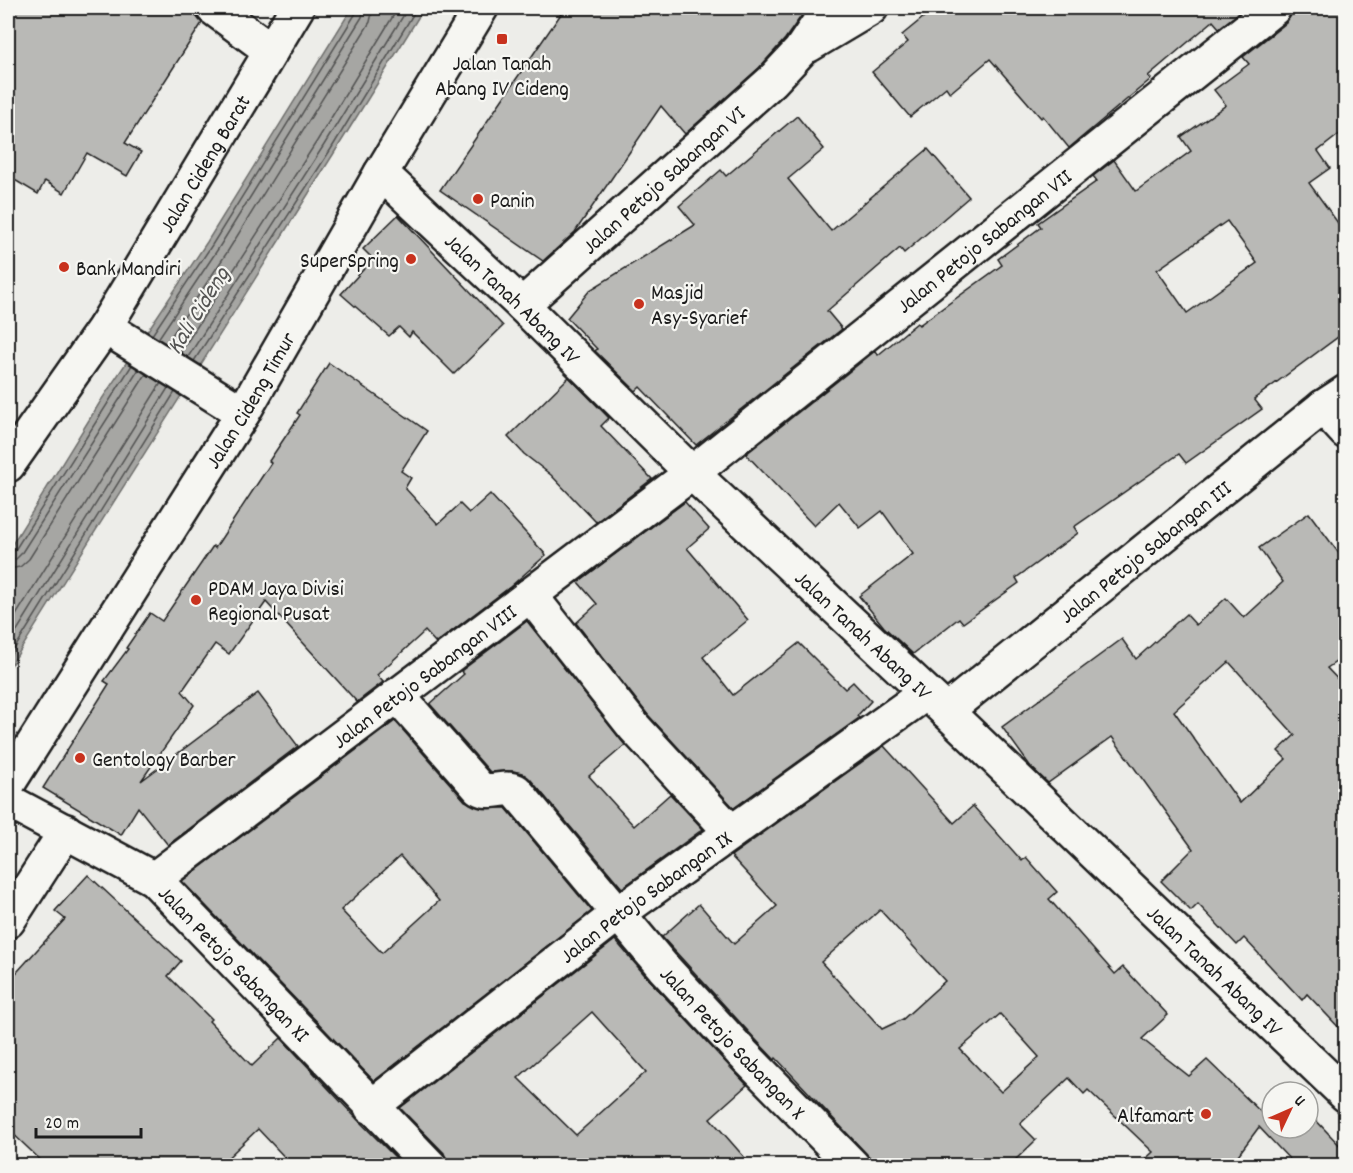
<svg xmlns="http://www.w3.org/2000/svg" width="1353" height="1173" font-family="Dekko,sans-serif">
	<rect width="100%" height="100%" fill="#edede9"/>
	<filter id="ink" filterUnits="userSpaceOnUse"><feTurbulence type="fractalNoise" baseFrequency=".0167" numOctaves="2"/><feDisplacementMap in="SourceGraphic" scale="12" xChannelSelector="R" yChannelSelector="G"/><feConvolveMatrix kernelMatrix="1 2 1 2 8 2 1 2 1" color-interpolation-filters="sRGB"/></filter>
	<g filter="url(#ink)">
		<path fill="#a6a6a3" stroke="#6f6f6d" stroke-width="1.5" d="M 352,8 L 424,8 C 288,230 146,449 8,670 L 8,551 L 102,399 L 207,242 Z"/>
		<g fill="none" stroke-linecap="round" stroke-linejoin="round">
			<g stroke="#535352" stroke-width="1.5">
				<polyline points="152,335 212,245 356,13 357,8"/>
				<polyline points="158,339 218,249 362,17 364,8"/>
				<polyline points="166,344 226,254 370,22 373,8"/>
				<polyline points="180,353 317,141 398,8"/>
				<polyline points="188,357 324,145 408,8"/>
				<polyline points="194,361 331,149 417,8"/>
				<polyline points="8,553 15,550 132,365"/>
				<polyline points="8,560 16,559 21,554 139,369"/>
				<polyline points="8,569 20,567 29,559 146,374"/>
				<polyline points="8,628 161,383"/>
				<polyline points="8,645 168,388"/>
				<polyline points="8,659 175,392"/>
			</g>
		</g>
		<g fill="#b9b9b6" stroke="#1c1c1c" stroke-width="1.5" fill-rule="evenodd">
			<polygon points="14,8 195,8 196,16 202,23 125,143 141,152 127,176 87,153 64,193 45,181 38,194 8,176 8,17"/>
			<polygon points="565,8 807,8 785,39 759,68 685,134 661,106 575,232 543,261 440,190"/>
			<polygon points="935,8 1245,8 1219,28 1213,21 1148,76 1151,79 1069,148 1043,116 1041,118 990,59 950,93 946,87 910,117 872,72 908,42 902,35"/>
			<path d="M 1292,8 L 1346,8 L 1346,129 L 1318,151 L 1330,168 L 1309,183 L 1346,234 L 1346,331 L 1254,399 L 1262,409 L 1186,463 L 1179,454 L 1074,527 L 1078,533 L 1016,578 L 1019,583 L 963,623 L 959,618 L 913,654 L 884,627 L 859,596 L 913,554 L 882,511 L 860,528 L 839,502 L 814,526 L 746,454 L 875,351 L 878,355 L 917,323 L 919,325 L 1002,265 L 998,259 L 1041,227 L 1038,223 L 1097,181 L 1093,176 L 1114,160 L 1136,191 L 1191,151 L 1181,137 L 1226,105 L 1214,90 L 1249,64 L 1243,57 L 1286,23 L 1291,15 ZM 1227,221 L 1257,263 L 1187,313 L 1157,270 Z"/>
			<polygon points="797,116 824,149 788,179 831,231 928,149 969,197 904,253 900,248 827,311 842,329 696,445 640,387 636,391 595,351 597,349 567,318 590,290 695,225 679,206 721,170 726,176"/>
			<polygon points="398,215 503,326 454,374 412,332 409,337 399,327 389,336 341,294 373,259 363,249"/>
			<polygon points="329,363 427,431 401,471 411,478 405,488 438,524 460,504 469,513 490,494 546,555 510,587 436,643 425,631 377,675 383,682 357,702 266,602 229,654 215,644 182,691 194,705 141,781 258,693 298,746 168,845 138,807 121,835 43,788 109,684 104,681 128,649 126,648 150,613 162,621 213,546 215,548 271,463 269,461 300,415 297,413"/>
			<polygon points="569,377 609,418 601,426 652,479 596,522 551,475 524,454 508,437"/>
			<polygon points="685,502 709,529 687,548 748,620 703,657 733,695 799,643 845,689 853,682 871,701 857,716 859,718 734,808 648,715 576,623 597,604 578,582"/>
			<path d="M 1309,513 L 1346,563 L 1346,655 L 1327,668 L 1346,688 L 1346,1035 L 1307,994 L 1302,1000 L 1244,938 L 1237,945 L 1198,904 L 1191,911 L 1161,881 L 1193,849 L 1112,737 L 1048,783 L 1031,767 L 1002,727 L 1122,639 L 1136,659 L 1186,614 L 1196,625 L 1226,598 L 1244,618 L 1283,582 L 1259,548 ZM 1229,662 L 1295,735 L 1278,751 L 1286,759 L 1240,803 L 1174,711 Z"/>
			<polygon points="527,621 625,745 589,776 634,826 670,794 703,829 622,888 530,779 522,773 513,771 490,772 430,704 464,674 461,671"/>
			<path d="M 395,721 L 465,801 L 481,808 L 506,808 L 592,911 L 374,1081 L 182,881 ZM 400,856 L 439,901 L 382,953 L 341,910 Z"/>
			<path d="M 884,746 L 954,823 L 973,806 L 1022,861 L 1026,857 L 1057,892 L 1049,899 L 1115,974 L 1123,967 L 1168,1015 L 1142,1039 L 1189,1076 L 1207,1060 L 1266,1117 L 1272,1112 L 1272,1128 L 1308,1128 L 1308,1112 L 1346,1152 L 1346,1166 L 1296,1166 L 1259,1127 L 1230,1166 L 1138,1166 L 1153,1152 L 1088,1090 L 1084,1094 L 1069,1078 L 1020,1124 L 1036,1140 L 1009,1166 L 878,1166 L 776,1058 L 775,1060 L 757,1041 L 662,937 L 699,904 L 734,944 L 777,906 L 731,856 ZM 880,910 L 945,981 L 903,1019 L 882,1029 L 821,962 ZM 1000,1014 L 1039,1057 L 1001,1092 L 960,1049 Z"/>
			<polygon points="88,875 181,961 168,976 211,1019 209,1021 252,1066 281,1038 357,1119 404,1166 293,1166 258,1129 219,1166 47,1166 8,1129 8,982 65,919 55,911"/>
			<path d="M 615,940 L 649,980 L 747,1085 L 710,1118 L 752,1166 L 448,1166 L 444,1153 L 400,1108 ZM 592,1012 L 646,1072 L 576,1135 L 518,1078 Z"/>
		</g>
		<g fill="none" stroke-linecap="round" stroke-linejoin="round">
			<defs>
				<g id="minor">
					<polyline points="213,8 271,51"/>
					<polyline points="809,45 871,8"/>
					<path id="s1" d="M 381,173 L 522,305 L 692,473 L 946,711 L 1346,1095"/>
					<path id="s2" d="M 522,305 L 772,81 L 800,51 L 829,8"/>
					<polyline points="1323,407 1346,432"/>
					<polyline points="530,595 634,727 731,832"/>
					<path id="s3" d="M 397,695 L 479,788 C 491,795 503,785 516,791 L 663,967 L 743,1054 L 853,1166"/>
					<path id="s4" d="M 946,711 L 1323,407 L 1346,392"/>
					<path id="s5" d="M 8,801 L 154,879 L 430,1166"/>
					<path id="s6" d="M 154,879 L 692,473 L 1274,8"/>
					<polyline points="8,921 66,831"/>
					<path id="s7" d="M 371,1107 L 619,913 L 926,693"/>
				</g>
				<g id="major">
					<polyline points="105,327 243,413"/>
					<path id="s8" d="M 8,465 L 105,327 L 297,8"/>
					<path id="s9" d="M 8,784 L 243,413 L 381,173 L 481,8"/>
				</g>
			</defs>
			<use href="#minor" stroke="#1c1c1c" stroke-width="38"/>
			<use href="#major" stroke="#1c1c1c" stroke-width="38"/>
			<use href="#minor" stroke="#f6f6f2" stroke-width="33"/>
			<use href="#major" stroke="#f6f6f2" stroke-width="33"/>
		</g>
	</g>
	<g fill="#c8321e" stroke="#f6f6f2" stroke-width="2">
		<rect x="496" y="33" width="12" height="12" rx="3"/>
		<circle cx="478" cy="199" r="6"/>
		<circle cx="411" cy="259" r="6"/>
		<circle cx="64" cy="267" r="6"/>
		<circle cx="639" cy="304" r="6"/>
		<circle cx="196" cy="600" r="6"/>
		<circle cx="80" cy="758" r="6"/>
		<circle cx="1206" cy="1114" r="6"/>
	</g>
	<g text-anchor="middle" stroke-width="4.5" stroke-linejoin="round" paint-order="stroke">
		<g font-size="22" fill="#1c1c1c" stroke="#f6f6f2" text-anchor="start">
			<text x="502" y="70" text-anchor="middle">Jalan Tanah<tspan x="502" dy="25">Abang IV Cideng</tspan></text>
			<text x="490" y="207">Panin</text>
			<text x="399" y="267" text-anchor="end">SuperSpring</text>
			<text x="76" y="275">Bank Mandiri</text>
			<text x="651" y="299">Masjid<tspan x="651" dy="25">Asy-Syarief</tspan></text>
			<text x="208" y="595">PDAM Jaya Divisi<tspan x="208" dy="25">Regional Pusat</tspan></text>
			<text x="92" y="766">Gentology Barber</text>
			<text x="1194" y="1122" text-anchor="end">Alfamart</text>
		</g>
		<g font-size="22" fill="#1c1c1c" stroke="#f6f6f2">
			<text dy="8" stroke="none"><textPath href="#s8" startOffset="360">Jalan Cideng Barat</textPath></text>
			<text dy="8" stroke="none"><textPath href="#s2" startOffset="189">Jalan Petojo Sabangan VI</textPath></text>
			<text dy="8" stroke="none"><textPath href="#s6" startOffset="1047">Jalan Petojo Sabangan VII</textPath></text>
			<text dy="8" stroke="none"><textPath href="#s1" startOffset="182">Jalan Tanah Abang IV</textPath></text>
			<text dy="8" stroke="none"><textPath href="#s9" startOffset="454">Jalan Cideng Timur</textPath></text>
			<text dy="8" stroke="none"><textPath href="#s4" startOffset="255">Jalan Petojo Sabangan III</textPath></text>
			<text dy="8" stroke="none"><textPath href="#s1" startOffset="668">Jalan Tanah Abang IV</textPath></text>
			<text dy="8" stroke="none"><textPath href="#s6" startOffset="338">Jalan Petojo Sabangan VIII</textPath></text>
			<text dy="8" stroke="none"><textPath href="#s7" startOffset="346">Jalan Petojo Sabangan IX</textPath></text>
			<text dy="8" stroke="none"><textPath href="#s5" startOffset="282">Jalan Petojo Sabangan XI</textPath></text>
			<text dy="8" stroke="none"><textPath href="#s1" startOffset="1154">Jalan Tanah Abang IV</textPath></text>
			<text dy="8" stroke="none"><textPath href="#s3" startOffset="494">Jalan Petojo Sabangan X</textPath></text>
		</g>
		<g font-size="24" font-style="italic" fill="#535352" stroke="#f6f6f2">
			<text transform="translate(197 310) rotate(-58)" y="8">Kali Cideng</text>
		</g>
	</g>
	<rect width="1353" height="1173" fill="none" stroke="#f6f6f2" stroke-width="30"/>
	<rect x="15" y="15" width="1323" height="1143" fill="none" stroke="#1c1c1c" stroke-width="2" filter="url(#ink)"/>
	<g transform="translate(1290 1110) rotate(46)"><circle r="28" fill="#f6f6f2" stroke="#9f9f9c" stroke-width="1.5"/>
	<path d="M0-4.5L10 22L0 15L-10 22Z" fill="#c8321e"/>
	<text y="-9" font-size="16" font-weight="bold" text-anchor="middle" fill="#1c1c1c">U</text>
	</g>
	<path d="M36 1128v9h105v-9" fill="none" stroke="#1c1c1c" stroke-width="3"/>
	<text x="45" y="1128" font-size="18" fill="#1c1c1c" stroke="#f6f6f2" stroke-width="4.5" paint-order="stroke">20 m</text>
</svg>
